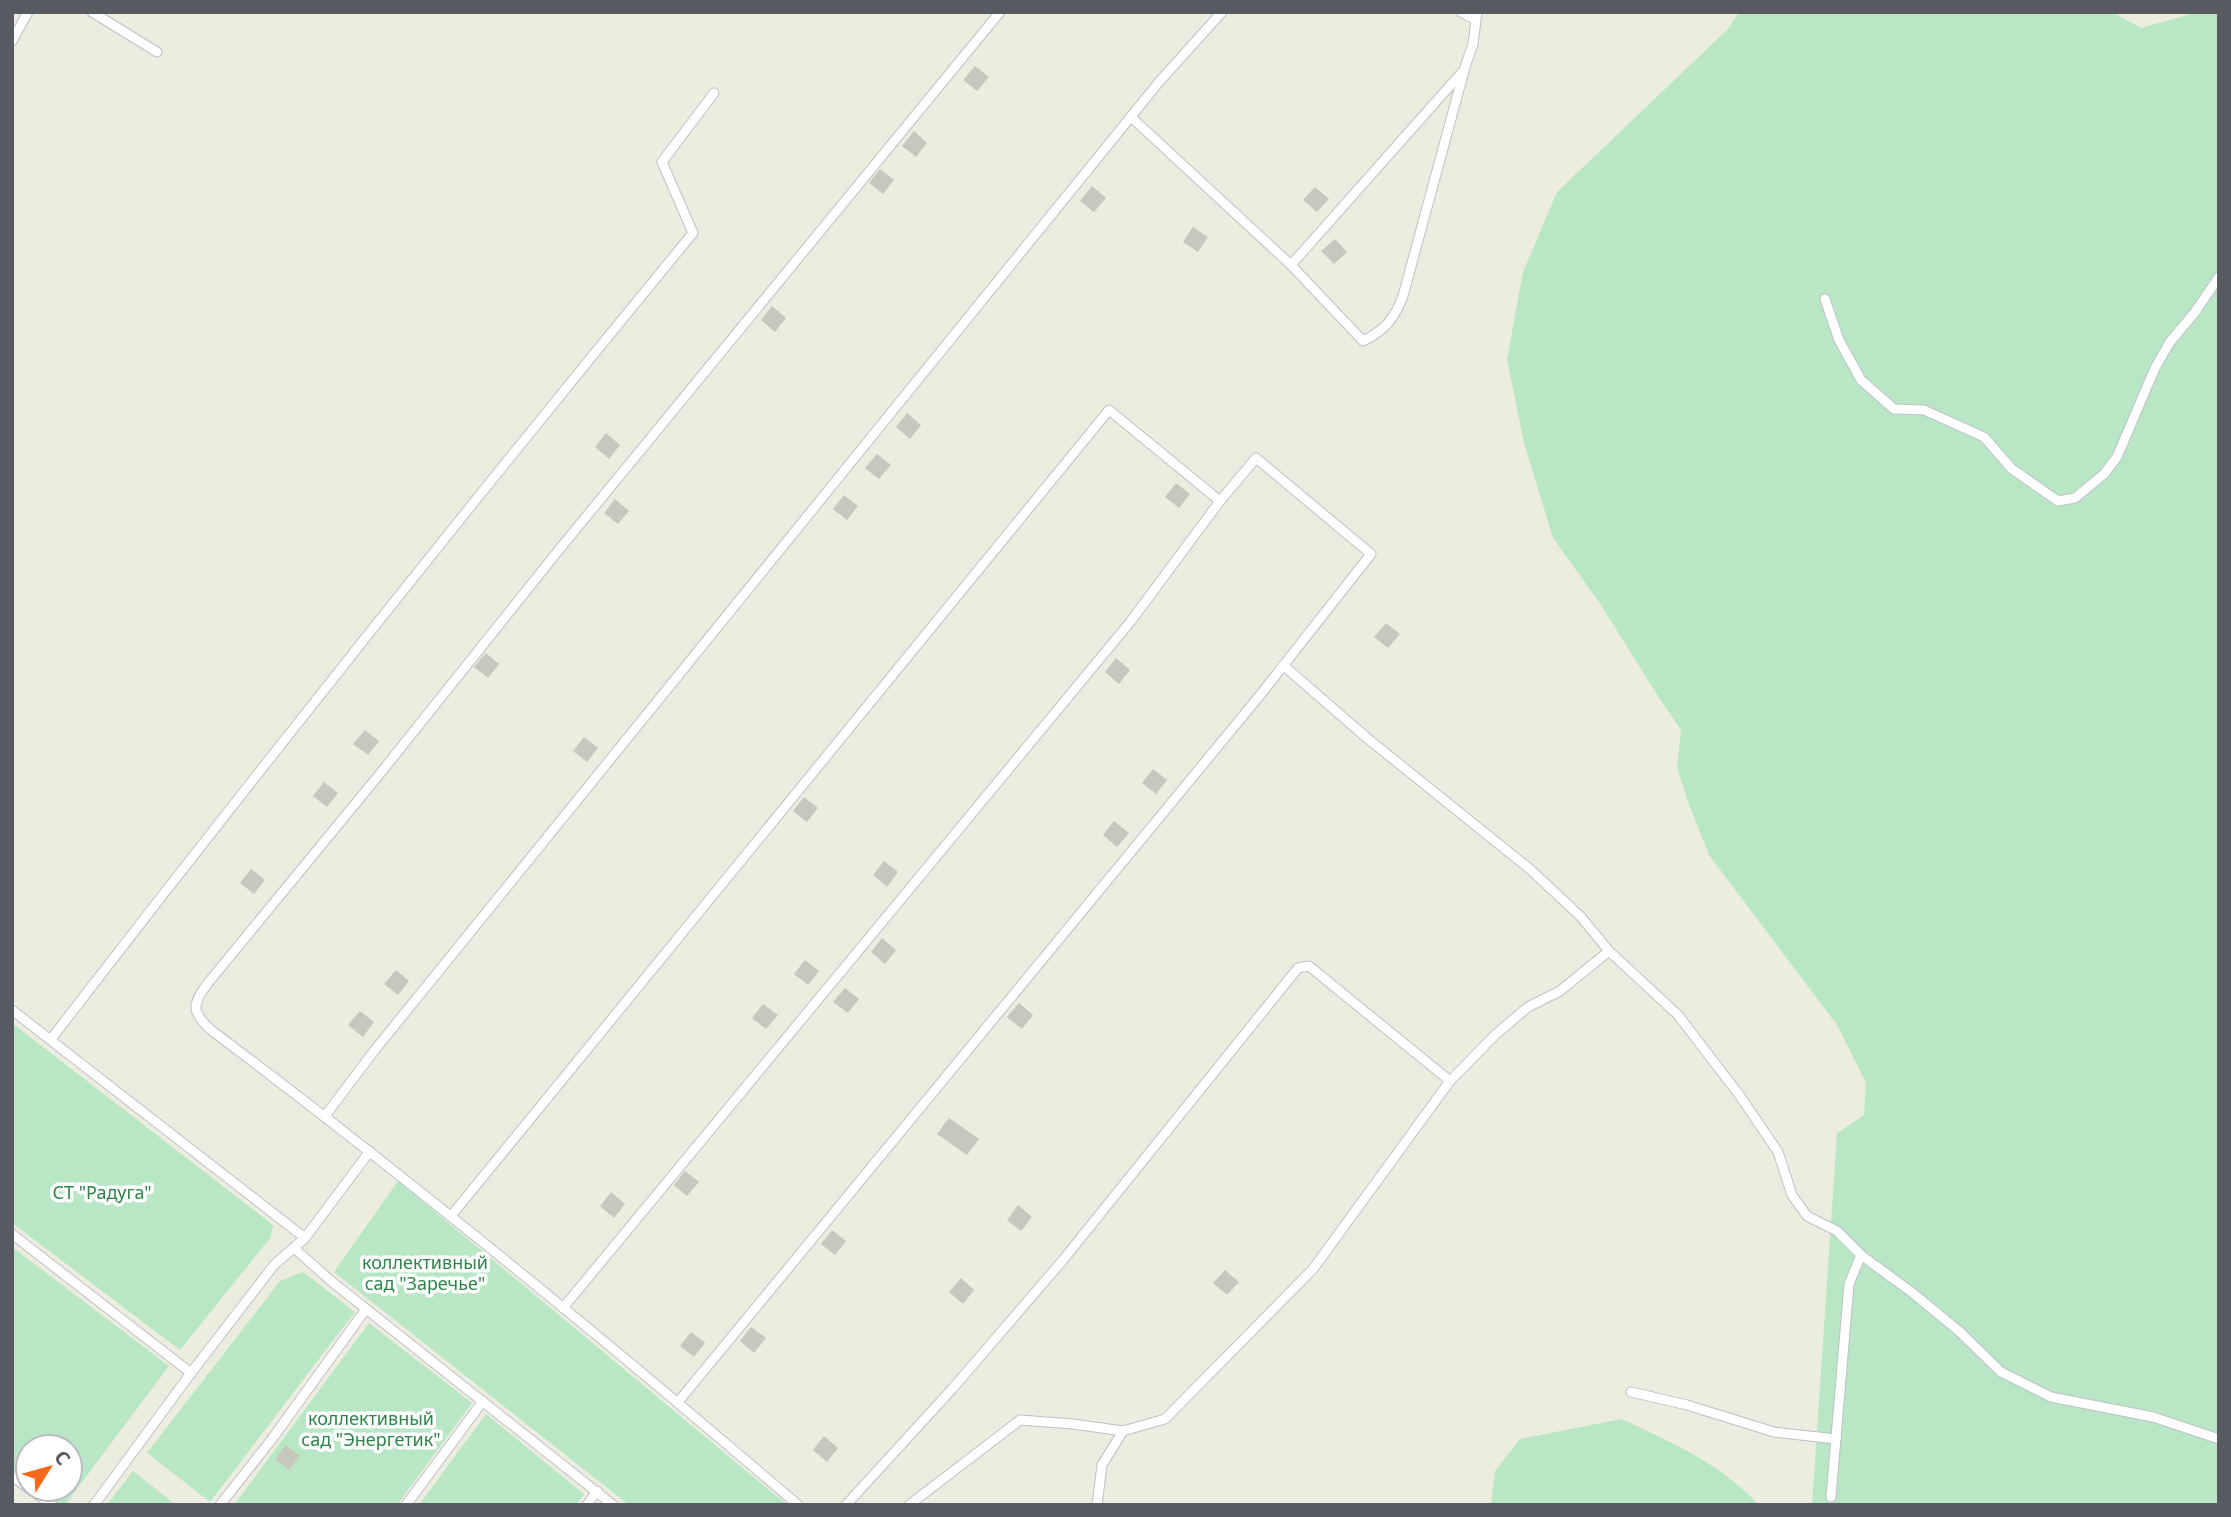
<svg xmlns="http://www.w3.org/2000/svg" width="2231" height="1517" font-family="'Noto Sans',sans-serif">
	<rect width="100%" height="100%" fill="#eceddf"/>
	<g fill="#b9e7c6">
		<polygon points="1739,12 2112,12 2141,28 2198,12 2219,12 2219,1505 1812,1505 1837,1133 1864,1115 1866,1083 1837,1025 1709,855 1688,802 1677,767 1681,730 1656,693 1601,605 1553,538 1524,443 1507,359 1523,272 1557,192 1728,29"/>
		<polygon points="12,1023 273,1225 271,1237 180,1350 12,1223"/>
		<polygon points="398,1181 769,1490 788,1505 629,1505 334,1272"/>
		<polygon points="12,1247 169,1366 65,1505 56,1505 35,1489 70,1489 70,1447 28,1447 28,1484 12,1471"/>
		<polygon points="303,1272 355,1312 210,1502 147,1453 280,1281"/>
		<polygon points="369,1323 472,1403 397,1505 234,1505"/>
		<polygon points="486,1414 584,1494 576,1505 419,1505"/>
		<path d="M 1621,1419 C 1672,1442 1721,1464 1759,1505 L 1491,1505 L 1495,1471 L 1520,1439 Z"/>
		<polygon points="133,1471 176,1505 107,1505"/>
	</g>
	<g fill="#c7c7bc">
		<polygon points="975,66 989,77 977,91 963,80"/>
		<polygon points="914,131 927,143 916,157 902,146"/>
		<polygon points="880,169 894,180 883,194 869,183"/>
		<polygon points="1092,186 1106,198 1094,212 1080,201"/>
		<polygon points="1315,187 1329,199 1317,212 1303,200"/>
		<polygon points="1193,227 1208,237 1198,252 1183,242"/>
		<polygon points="1335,239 1347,252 1334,264 1321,251"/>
		<polygon points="772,306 786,318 775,332 761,320"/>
		<polygon points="907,413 921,425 910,439 896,427"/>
		<polygon points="606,433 620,445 609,459 595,447"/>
		<polygon points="877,454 891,465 879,479 865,468"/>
		<polygon points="1176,483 1190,494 1179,508 1165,497"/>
		<polygon points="844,495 858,506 847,520 833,509"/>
		<polygon points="615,499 629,511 618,524 604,513"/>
		<polygon points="1386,623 1400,634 1388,648 1374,637"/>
		<polygon points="486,653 499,664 488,678 474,667"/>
		<polygon points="1116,658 1130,670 1119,684 1105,672"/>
		<polygon points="365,730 379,741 368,755 353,744"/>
		<polygon points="584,737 598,748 587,762 573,751"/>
		<polygon points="1153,769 1167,780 1156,794 1142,783"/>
		<polygon points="324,782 338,793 327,807 313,796"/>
		<polygon points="804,797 818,808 807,822 793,811"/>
		<polygon points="1114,821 1129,833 1117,847 1103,835"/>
		<polygon points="884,861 898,872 887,887 873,875"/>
		<polygon points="251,869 265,880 254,894 240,883"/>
		<polygon points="882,938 896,950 885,964 871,952"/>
		<polygon points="805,960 819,971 808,985 794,974"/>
		<polygon points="396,970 409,981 398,995 384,984"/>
		<polygon points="845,988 859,999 848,1013 833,1002"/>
		<polygon points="1019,1003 1033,1015 1022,1029 1007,1017"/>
		<polygon points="763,1004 778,1015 766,1029 752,1018"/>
		<polygon points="360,1011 374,1022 363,1037 348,1025"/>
		<polygon points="949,1118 979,1139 967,1155 937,1134"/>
		<polygon points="685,1171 699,1182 687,1196 674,1185"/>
		<polygon points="611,1192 625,1204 614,1218 600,1206"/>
		<polygon points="1018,1205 1032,1217 1021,1231 1007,1220"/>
		<polygon points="832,1230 846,1241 835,1255 821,1244"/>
		<polygon points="1225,1270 1239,1282 1227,1295 1213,1283"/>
		<polygon points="961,1278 974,1290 963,1304 949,1292"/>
		<polygon points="751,1327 766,1338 754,1353 740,1341"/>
		<polygon points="691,1332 705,1343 694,1357 680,1346"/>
		<polygon points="824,1436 838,1448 827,1462 813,1450"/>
		<polygon points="286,1445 300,1456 289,1470 275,1459"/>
	</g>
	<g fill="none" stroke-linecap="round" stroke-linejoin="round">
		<defs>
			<g id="lane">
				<polyline points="92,12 157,52"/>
				<polyline points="1461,12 1474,19"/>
				<polyline points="12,41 28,12"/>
				<polyline points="1131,117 1291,265 1464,70 1473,44 1477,12"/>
				<path d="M 1291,265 L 1363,341 C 1384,331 1395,318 1403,296 L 1464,71"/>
				<polyline points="1825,299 1839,340 1861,380 1894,409 1924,410 1984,437 2012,469 2058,501 2075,498 2104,474 2117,457 2155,368 2170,342 2195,312 2219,277"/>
				<polyline points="1283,665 1367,738 1531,870 1581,917 1609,951 1678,1015 1740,1096 1778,1152 1792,1195 1807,1216 1837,1231 1861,1255 1914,1294 1960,1332 2001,1372 2051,1397 2153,1417 2219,1439"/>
				<polyline points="12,1010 305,1238"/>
				<path d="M 51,1039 C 261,767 475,498 693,233 L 662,162 L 714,93"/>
				<polyline points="325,1116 374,1051 1159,82 1222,12"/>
				<polyline points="451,1216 1109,410 1220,501"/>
				<polyline points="12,1234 191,1373"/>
				<polyline points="294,1248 331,1281 613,1505"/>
				<polyline points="563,1308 1131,621 1220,501 1256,458 1371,554 1261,694 678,1402"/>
				<polyline points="1631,1392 1687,1405 1774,1432 1836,1439"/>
				<polyline points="12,1476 28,1488"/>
				<polyline points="30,1489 52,1505"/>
				<polyline points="1831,1497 1849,1284 1861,1255"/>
				<polyline points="94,1505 191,1373 274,1265 305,1238 370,1151"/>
				<polyline points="220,1505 272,1439 366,1309"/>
				<polyline points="406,1505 483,1401"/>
				<polyline points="587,1505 597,1491"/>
				<path d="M 798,1505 C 607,1341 412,1181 211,1030 C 191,1012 192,1004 208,983 L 383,770 L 558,551 L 1000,12"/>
				<polyline points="846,1505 953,1388 1063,1260 1298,968 1309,966 1450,1081"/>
				<polyline points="909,1505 1020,1420 1073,1424 1123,1431 1165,1419 1313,1269 1450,1081 1495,1035 1528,1007 1560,991 1609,951"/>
				<polyline points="1097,1505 1102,1465 1123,1431"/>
			</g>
		</defs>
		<use href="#lane" stroke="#bec0c7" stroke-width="11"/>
		<use href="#lane" stroke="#fff" stroke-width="9"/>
	</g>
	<g text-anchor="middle" stroke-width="7" stroke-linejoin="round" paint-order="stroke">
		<g font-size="18" fill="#2e8349" stroke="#fff">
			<text x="102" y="1199">СТ "Радуга"</text>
			<text x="425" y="1269">коллективный<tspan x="425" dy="21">сад "Заречье"</tspan></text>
			<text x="371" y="1425">коллективный<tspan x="371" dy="21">сад "Энергетик"</tspan></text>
		</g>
	</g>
	<rect width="2231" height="1517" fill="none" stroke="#585a62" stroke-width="28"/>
	<g transform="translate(49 1468) rotate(53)"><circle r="33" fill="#ffffff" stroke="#bcbdc0" stroke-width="2"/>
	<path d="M0-5L12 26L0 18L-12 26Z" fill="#f5691d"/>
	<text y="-10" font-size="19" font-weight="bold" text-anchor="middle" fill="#585a62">С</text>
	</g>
</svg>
